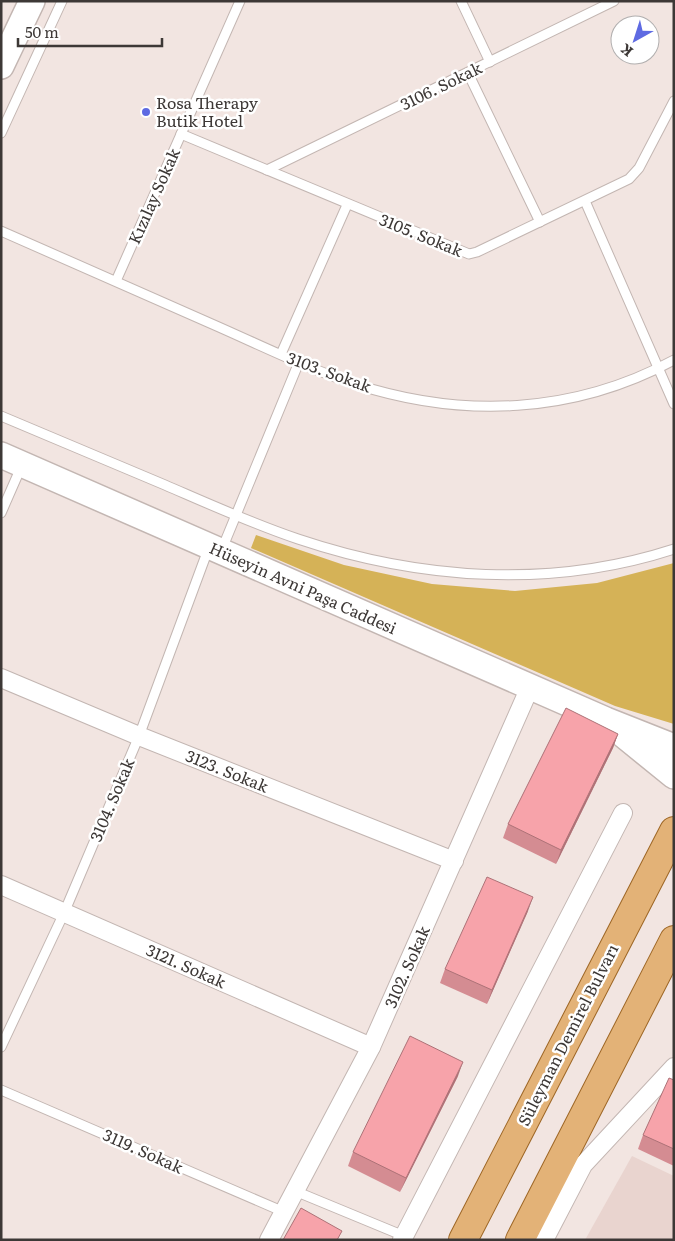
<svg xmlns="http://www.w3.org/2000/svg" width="675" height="1241" font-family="Literata,serif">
	<rect width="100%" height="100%" fill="#f2e5e1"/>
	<polygon fill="#e9d4cf" points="632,1156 674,1176 674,1240 585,1240"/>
	<polygon fill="#d5b257" points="256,535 344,565 432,584 515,591 597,583 674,563 674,724 615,706 251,548"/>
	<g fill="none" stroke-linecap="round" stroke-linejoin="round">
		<defs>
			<g id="lane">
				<polyline points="461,1 490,62"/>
				<polyline points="468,73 540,222"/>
				<polyline points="1,133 62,1"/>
				<polyline points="181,134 469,254 477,252 629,179 639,168 674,101"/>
				<polyline points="267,170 614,1"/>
				<polyline points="585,201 674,404"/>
				<path d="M 1,231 C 72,262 142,293 212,324 C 260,345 306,368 355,384 C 463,419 574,414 674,360"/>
				<polyline points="116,281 240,1"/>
				<polyline points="281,354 347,205"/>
				<path d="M 1,416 C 56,439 110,462 165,485 C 209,504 253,524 298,539 C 420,580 551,589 674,549"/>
				<polyline points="1,513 22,465"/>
				<polyline points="222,549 299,362"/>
				<polyline points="1,1047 64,913 139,736 209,547"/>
				<polyline points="1,1090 284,1212"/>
				<polyline points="295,1191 404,1236"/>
			</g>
			<g id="street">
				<polyline points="1,678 139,736 454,861"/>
				<polyline points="1,885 371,1047"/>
				<polyline points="269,1240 371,1047 530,687"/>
				<polyline points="402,1240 623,813"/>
				<polyline points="544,1240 583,1165 674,1067"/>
			</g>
			<g id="secondary">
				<polyline points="1,66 32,1"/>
				<polyline points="1,455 606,720 674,747"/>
				<polyline points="621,733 674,776"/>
			</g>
			<g id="primary">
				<polyline points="463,1240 674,831"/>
				<polyline points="520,1240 674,940"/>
			</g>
		</defs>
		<use href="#lane" stroke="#c3b6b2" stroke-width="11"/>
		<use href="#street" stroke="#c3b6b2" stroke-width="20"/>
		<use href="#secondary" stroke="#c3b6b2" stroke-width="28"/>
		<use href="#primary" stroke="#9d6625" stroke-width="30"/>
		<use href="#lane" stroke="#fff" stroke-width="9"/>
		<use href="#street" stroke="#fff" stroke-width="18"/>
		<use href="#secondary" stroke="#fff" stroke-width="25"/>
		<use href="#primary" stroke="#e3b277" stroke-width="28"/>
	</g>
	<g fill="#d48c92">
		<polygon points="618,734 613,748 556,864 503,838 508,824"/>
		<polygon points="528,911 487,1004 440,983 445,969"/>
		<polygon points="458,1076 400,1192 348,1166 353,1152"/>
		<polygon points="674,1080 674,1166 638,1149 643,1135"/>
	</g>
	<g fill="#ad7277">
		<polygon points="618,734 613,748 556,864 561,850"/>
		<polygon points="533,897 528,911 487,1004 492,990"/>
		<polygon points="463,1062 458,1076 400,1192 406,1178"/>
	</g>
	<g fill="#f7a3aa" stroke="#ad7277">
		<polygon points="566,708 618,734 561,850 508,824"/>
		<polygon points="487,877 533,897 492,990 445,969"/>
		<polygon points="410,1036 463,1062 406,1178 353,1152"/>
		<polygon points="669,1078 674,1080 674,1149 643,1135"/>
		<polygon points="301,1208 342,1231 337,1240 283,1240"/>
	</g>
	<circle fill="#5e6ae2" stroke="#fff" stroke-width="2" cx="146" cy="112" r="5"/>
	<g text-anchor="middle" stroke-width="5" stroke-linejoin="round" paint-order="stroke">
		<g font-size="16" fill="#3d3836" stroke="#fff">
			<text transform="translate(441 86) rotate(-26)" y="6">3106. Sokak</text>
			<text transform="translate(154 196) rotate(-66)" y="6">Kızılay Sokak</text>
			<text transform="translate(421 235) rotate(22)" y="6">3105. Sokak</text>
			<text transform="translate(329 372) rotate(20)" y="6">3103. Sokak</text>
			<text transform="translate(303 588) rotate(24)" y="6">Hüseyin Avni Paşa Caddesi</text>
			<text transform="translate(227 771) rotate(22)" y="6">3123. Sokak</text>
			<text transform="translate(112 800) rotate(-67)" y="6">3104. Sokak</text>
			<text transform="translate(186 966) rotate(24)" y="6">3121. Sokak</text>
			<text transform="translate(407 967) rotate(-66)" y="6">3102. Sokak</text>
			<text transform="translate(568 1035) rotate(-63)" y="6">Süleyman Demirel Bulvarı</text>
			<text transform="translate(143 1151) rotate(24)" y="6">3119. Sokak</text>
		</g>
		<g font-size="16" fill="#3d3836" stroke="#fff" text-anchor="start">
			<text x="156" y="109">Rosa Therapy<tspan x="156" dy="18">Butik Hotel</tspan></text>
		</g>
	</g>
	<rect width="675" height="1241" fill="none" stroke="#3d3836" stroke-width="5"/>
	<g transform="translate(635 40) rotate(219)"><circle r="24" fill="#ffffff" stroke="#b1afaf"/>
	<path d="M0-4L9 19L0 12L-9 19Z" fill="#5e6ae2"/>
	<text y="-8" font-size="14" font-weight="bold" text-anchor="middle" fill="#3d3836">K</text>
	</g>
	<path d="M18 38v8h144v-8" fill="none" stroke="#3d3836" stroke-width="2.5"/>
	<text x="25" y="38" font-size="15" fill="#3d3836" stroke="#ffffff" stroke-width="4" paint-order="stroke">50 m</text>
</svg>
